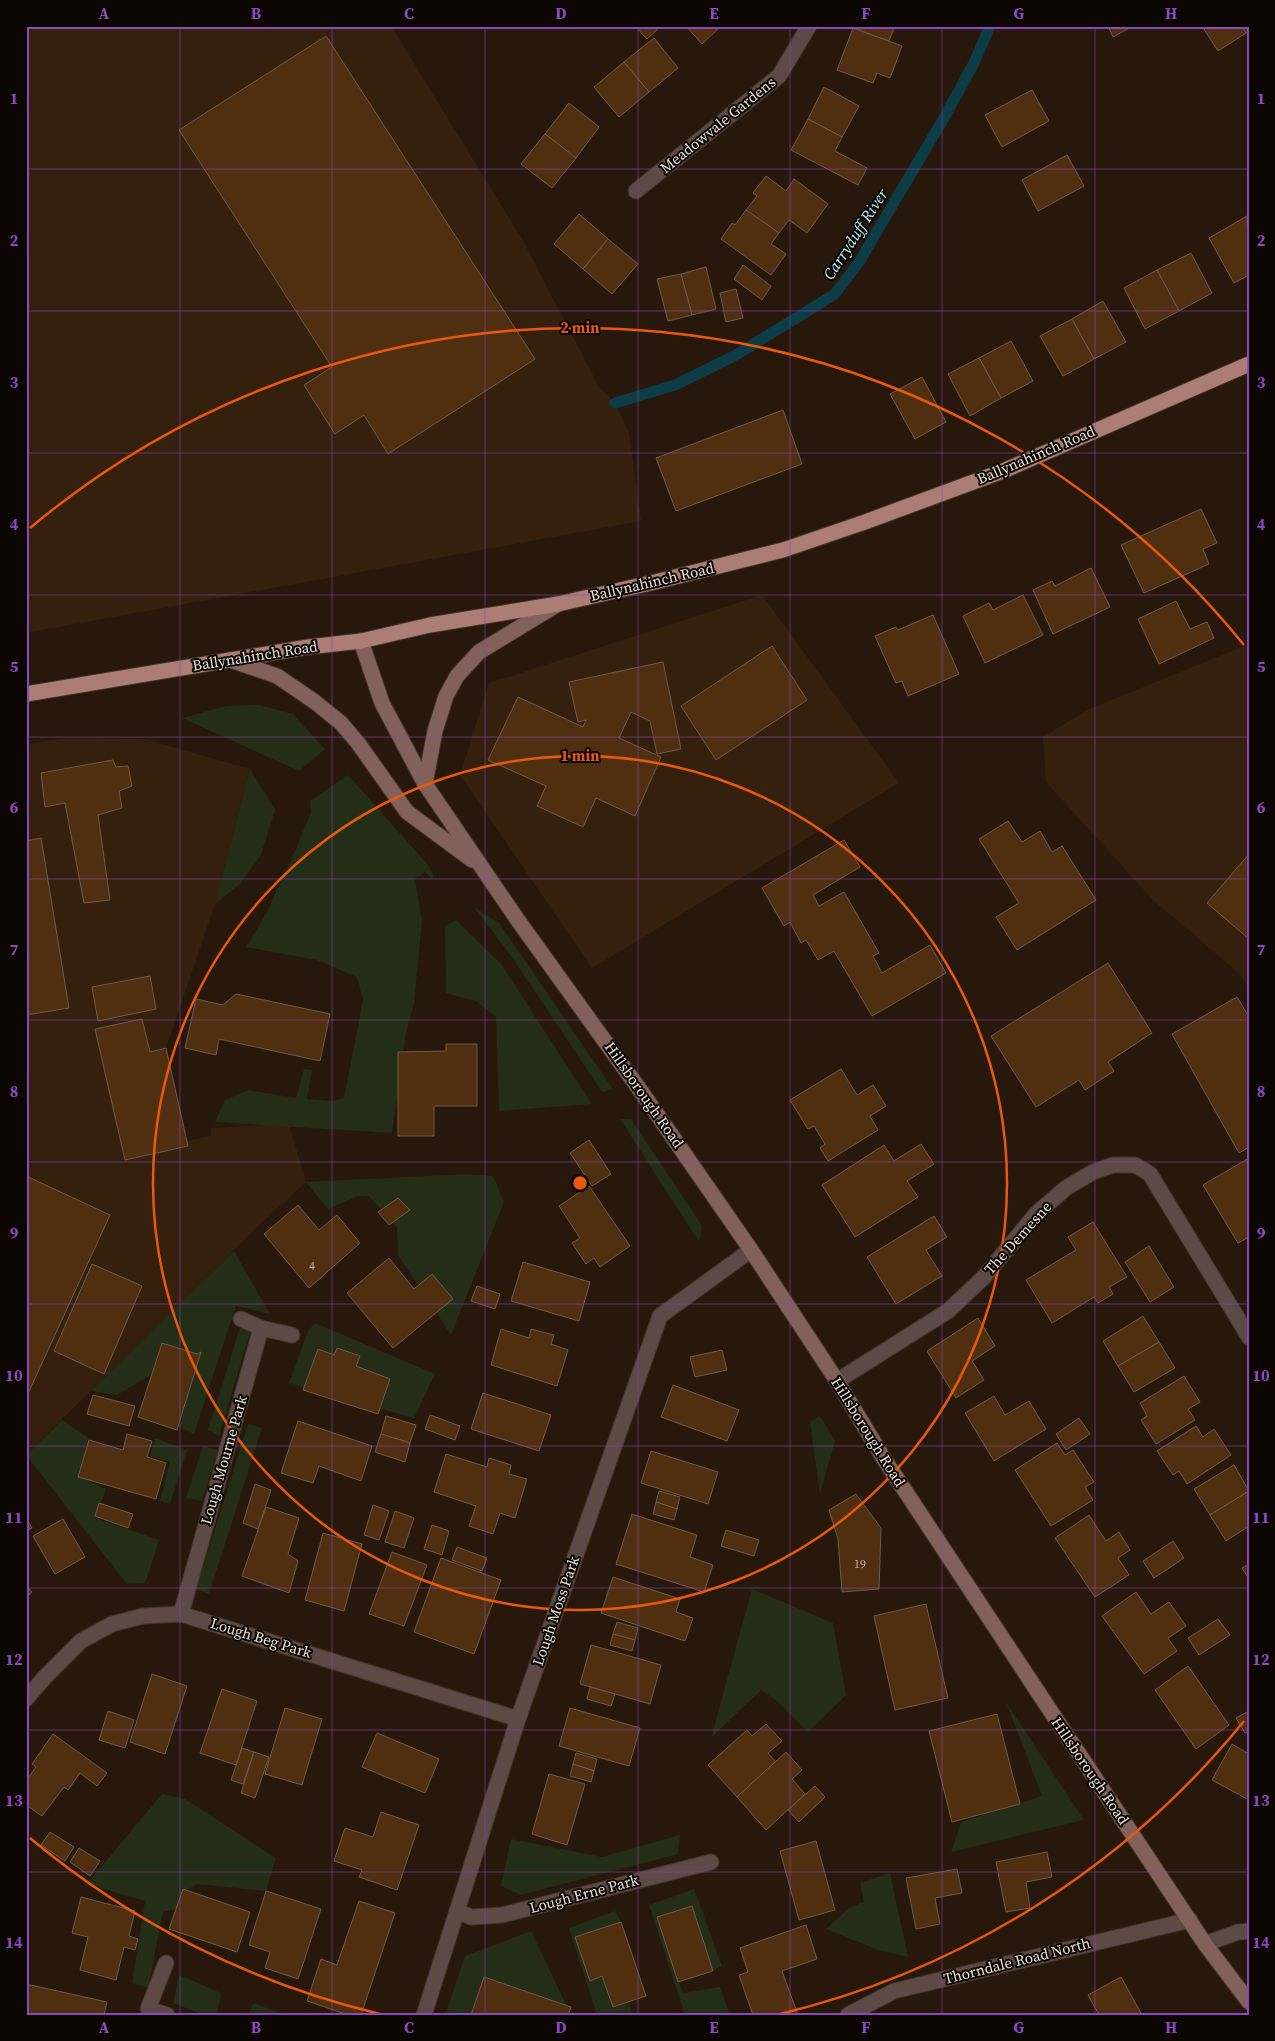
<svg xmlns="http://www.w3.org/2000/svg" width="1275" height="2041" font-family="'Source Serif 4',serif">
	<rect width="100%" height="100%" fill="#27180b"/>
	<g fill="#35200e">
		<polygon points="26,26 391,26 522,239 598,385 615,403 629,433 641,521 26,633"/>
		<polygon points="762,595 899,783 592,968 460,775 489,683"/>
		<polygon points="1249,644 1249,989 1239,973 1154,901 1046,782 1043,737 1087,710"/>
		<polygon points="69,738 144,739 250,769 215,904 166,1048 187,1141 211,1136 211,1128 289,1124 306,1182 255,1229 182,1303 26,1454 26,744"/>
	</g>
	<g fill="#242d15">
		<polygon points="259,705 293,714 325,749 299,771 182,718 226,706"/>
		<polygon points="250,769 275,810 261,855 240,884 215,904"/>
		<polygon points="348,775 429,866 434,876 432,879 425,872 415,879 422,921 414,1003 406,1033 392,1133 215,1122 225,1100 248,1090 296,1098 304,1069 312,1070 307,1099 333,1101 344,1098 363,1000 357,977 317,960 246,947 267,912 296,849 311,812 310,801"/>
		<polygon points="474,907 499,923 613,1089 602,1092 511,956"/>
		<polygon points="456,920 501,964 592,1104 499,1111 496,1017 476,1001 446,993 445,926"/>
		<polygon points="620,1119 631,1119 702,1226 699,1242"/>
		<polygon points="465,1174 493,1176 504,1202 451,1335 398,1255 397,1227 369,1196 358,1196 328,1209 306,1182"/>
		<polygon points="234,1251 270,1314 236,1306 194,1434 180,1427 197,1354 162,1343 151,1375 117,1395 91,1391"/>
		<polygon points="315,1323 435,1374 414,1418 289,1383 308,1331"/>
		<polygon points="240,1327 250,1332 219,1436 208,1430"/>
		<polygon points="820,1416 835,1441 820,1494 810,1422"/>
		<polygon points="62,1420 88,1438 80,1477 106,1489 95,1518 159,1540 145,1583 127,1584 26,1455"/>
		<polygon points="248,1424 262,1428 209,1594 196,1589"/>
		<polygon points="155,1438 187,1450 170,1504 160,1501 170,1462 150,1456"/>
		<polygon points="203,1446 218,1450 202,1501 186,1498"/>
		<polygon points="752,1589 833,1623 846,1695 808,1732 777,1701 761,1690 711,1738"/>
		<polygon points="1006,1702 1084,1820 951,1852 961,1822 1042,1796"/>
		<polygon points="162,1794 185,1799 276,1858 266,1891 198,1884 182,1892 176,1909 163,1912 148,1988 132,1983 145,1901 87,1884"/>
		<polygon points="680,1835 678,1854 521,1895 501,1886 511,1839 602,1857"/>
		<polygon points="890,1873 908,1957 878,1950 826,1929 849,1908 864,1902 860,1883"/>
		<polygon points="694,1889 722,1966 713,1971 692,1906 657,1917 678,1982 684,1993 720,1987 730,2015 685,2015 649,1905"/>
		<polygon points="615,1911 621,1922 603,1976 612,2007 629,2002 633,2015 597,2015 569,1928"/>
		<polygon points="531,1931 571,2015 450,2015 446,2013 465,1956"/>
		<polygon points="179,1975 221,1993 217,2015 204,2015 173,2003"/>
		<polygon points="253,2003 286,2015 249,2015"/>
	</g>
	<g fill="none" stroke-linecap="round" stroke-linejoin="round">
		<polyline stroke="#0c3c46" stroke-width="11" points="615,403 675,385 736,355 835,294 859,262 945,116 974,63 990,26"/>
	</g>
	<g fill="#502f10" stroke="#6d5b4c">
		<polygon points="635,26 657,26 659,28 647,39"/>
		<polygon points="686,26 721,26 702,44"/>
		<polygon points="853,26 895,26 889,41 853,28"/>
		<polygon points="1108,26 1133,26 1113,37"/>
		<polygon points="1202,26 1242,26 1246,33 1218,51"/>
		<polygon points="1242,26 1249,26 1249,31 1246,33"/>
		<polygon points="853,28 902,46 890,78 877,73 873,83 837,70"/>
		<polygon points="326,36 535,359 388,454 364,415 335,434 304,385 332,367 179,130"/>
		<polygon points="654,38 678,68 649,92 624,62"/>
		<polygon points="624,62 649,92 619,117 594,87"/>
		<polygon points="824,87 859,106 842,137 808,119"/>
		<polygon points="1032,90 1049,121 1002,147 985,115"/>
		<polygon points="569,103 599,127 576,158 545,134"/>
		<polygon points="808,119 842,137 835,151 867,168 858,185 791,150"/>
		<polygon points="545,134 576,158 552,188 521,164"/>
		<polygon points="1067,155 1084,186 1038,211 1022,180"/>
		<polygon points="766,176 786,191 794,179 828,204 807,233 789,220 779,233 746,210 757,196 753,193"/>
		<polygon points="746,210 779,233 771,244 786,254 771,275 721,239 732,223 735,225"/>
		<polygon points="579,214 608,239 583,269 554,244"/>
		<polygon points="1247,216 1249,275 1234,283 1209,238"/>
		<polygon points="608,239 638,264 612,294 583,269"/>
		<polygon points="1191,253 1212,293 1179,311 1157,270"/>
		<polygon points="743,265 771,286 762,300 734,279"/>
		<polygon points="706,267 716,309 692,315 681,274"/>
		<polygon points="1157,270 1179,311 1145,329 1124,288"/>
		<polygon points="681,274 692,315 668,321 657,279"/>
		<polygon points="736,289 743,318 726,322 720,293"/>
		<polygon points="1103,301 1126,342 1094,359 1072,319"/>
		<polygon points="1072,319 1094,359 1063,376 1040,336"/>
		<polygon points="1011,341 1033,381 1001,398 979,358"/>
		<polygon points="979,358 1001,398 970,416 948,374"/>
		<polygon points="922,377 946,422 915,439 890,394"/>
		<polygon points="783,410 802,464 676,511 656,458"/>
		<polygon points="1201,509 1217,543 1203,549 1209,564 1144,593 1121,545"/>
		<polygon points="1091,568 1110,607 1053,634 1033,590 1052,581 1055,586"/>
		<polygon points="1023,595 1043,635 985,663 963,616 989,603 993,610"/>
		<polygon points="1176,601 1190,629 1207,622 1214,638 1159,664 1138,619"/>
		<polygon points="933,615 959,674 908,696 902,681 896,683 875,636 896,627 898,630"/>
		<polygon points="772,646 807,700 716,760 681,706"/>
		<polygon points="663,662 681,749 657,754 650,721 631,712 619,738 661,757 635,816 596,798 583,827 537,806 546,786 488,760 518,697 583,727 586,720 578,722 569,682"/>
		<polygon points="113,760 116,767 128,766 132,786 119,791 122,808 98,815 110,900 84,903 65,803 45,807 41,773"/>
		<polygon points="1008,821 1022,842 1040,831 1052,852 1062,846 1096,900 1017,950 996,917 1019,903 979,839"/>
		<polygon points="41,838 69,1008 26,1015 26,841"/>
		<polygon points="844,840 860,867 813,895 819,906 844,892 879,953 873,956 882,973 930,945 946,973 872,1016 834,951 818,960 806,940 801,943 790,922 784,926 762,888"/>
		<polygon points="1249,854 1249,939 1207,903"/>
		<polygon points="1108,963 1152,1033 1108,1062 1114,1071 1085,1090 1079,1080 1036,1107 991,1036"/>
		<polygon points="150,976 156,1009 98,1021 92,987"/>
		<polygon points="236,994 330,1014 320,1061 219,1039 216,1055 185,1048 196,999 223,1005"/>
		<polygon points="1237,997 1249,1017 1249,1147 1239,1153 1172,1034"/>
		<polygon points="142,1019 150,1052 166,1048 188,1146 125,1160 95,1029"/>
		<polygon points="446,1044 477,1044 477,1106 434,1106 434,1136 398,1136 398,1052 446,1051"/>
		<polygon points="841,1069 857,1095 873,1085 886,1106 870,1116 878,1130 828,1161 820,1148 825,1144 814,1126 808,1129 790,1100"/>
		<polygon points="589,1140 611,1174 592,1186 570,1153"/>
		<polygon points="921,1144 934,1164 907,1181 918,1197 855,1237 822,1185 884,1145 894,1161"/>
		<polygon points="1249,1158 1249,1237 1238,1243 1203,1185"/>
		<polygon points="26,1176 110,1215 26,1398"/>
		<polygon points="589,1186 630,1246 600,1267 594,1258 586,1264 572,1243 580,1238 559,1206"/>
		<polygon points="398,1198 410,1210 389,1225 378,1212"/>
		<polygon points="298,1205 319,1230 337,1215 360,1243 309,1288 264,1234"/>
		<polygon points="934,1216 947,1237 926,1250 942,1276 896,1304 867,1257"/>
		<polygon points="1093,1222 1127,1277 1109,1287 1113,1294 1098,1303 1094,1297 1052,1323 1026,1280 1076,1250 1068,1237"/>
		<polygon points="1149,1246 1174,1287 1150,1302 1125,1262"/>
		<polygon points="389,1258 414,1289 432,1274 453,1299 393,1348 347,1293"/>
		<polygon points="523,1262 590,1282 579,1321 511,1301"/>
		<polygon points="92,1264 142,1286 104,1374 54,1351"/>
		<polygon points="477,1286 500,1294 495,1309 471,1301"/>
		<polygon points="1143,1316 1159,1342 1118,1366 1103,1341"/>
		<polygon points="978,1318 995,1346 972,1361 984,1380 956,1398 927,1351"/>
		<polygon points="501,1329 529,1338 531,1329 554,1335 551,1344 568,1350 557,1386 491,1365"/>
		<polygon points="1159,1342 1175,1368 1134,1392 1118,1366"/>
		<polygon points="162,1343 197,1354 201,1352 177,1430 138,1417"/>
		<polygon points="337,1348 360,1356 356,1366 390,1379 378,1414 303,1390 318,1349 334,1355"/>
		<polygon points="722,1350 727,1370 695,1377 690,1357"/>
		<polygon points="1184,1376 1200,1402 1188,1409 1195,1420 1156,1444 1141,1420 1147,1416 1140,1403"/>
		<polygon points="673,1385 739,1410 727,1441 661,1417"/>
		<polygon points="483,1393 551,1415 539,1451 471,1429"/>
		<polygon points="93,1395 135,1406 129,1426 87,1414"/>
		<polygon points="994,1396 1005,1415 1029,1401 1046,1429 994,1461 965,1413"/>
		<polygon points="430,1415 460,1426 455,1440 425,1429"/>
		<polygon points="386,1416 416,1425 410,1443 381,1434"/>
		<polygon points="1079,1418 1090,1434 1066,1450 1056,1434"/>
		<polygon points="298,1421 372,1446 361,1481 319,1466 313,1483 281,1473"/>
		<polygon points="1196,1426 1203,1437 1214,1429 1231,1455 1187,1484 1179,1471 1173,1475 1157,1451"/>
		<polygon points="127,1434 152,1441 147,1457 166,1463 156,1499 78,1477 89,1440 123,1450"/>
		<polygon points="381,1434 410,1443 405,1462 375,1452"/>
		<polygon points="1057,1443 1065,1455 1073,1450 1094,1482 1085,1487 1093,1500 1051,1526 1015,1470"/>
		<polygon points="651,1451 718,1472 708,1504 641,1483"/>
		<polygon points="446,1454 487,1467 489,1458 511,1465 509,1474 527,1479 515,1518 500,1513 493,1534 469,1526 476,1506 434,1492"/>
		<polygon points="1234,1465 1249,1491 1210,1515 1194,1489"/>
		<polygon points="255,1484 271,1490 258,1529 243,1523"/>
		<polygon points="659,1491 680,1497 677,1509 656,1502"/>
		<polygon points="1249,1491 1249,1526 1226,1541 1210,1515"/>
		<polygon points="856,1494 881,1528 879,1589 842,1592 838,1539 829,1510"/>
		<polygon points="656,1502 677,1509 674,1520 653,1514"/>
		<polygon points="99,1503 133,1514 128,1528 95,1516"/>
		<polygon points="373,1505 389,1511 379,1540 364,1535"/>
		<polygon points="266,1507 299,1518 288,1554 298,1561 289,1593 242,1576"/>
		<polygon points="395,1511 414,1518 404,1548 385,1542"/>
		<polygon points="632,1514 697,1535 690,1557 713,1565 704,1592 616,1564"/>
		<polygon points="1089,1515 1106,1541 1119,1532 1130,1550 1118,1558 1129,1575 1095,1597 1055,1538"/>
		<polygon points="26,1518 32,1528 26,1531"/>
		<polygon points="63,1519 85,1557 55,1574 33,1536"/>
		<polygon points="432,1525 449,1531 442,1555 424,1549"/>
		<polygon points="726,1530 759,1540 754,1556 721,1546"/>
		<polygon points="323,1533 362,1544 344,1611 305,1600"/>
		<polygon points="1173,1541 1184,1558 1154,1578 1143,1561"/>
		<polygon points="457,1547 487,1558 482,1571 452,1560"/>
		<polygon points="392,1552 427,1565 404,1626 369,1614"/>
		<polygon points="441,1558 501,1580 474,1654 414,1632"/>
		<polygon points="1249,1564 1249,1579 1242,1568"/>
		<polygon points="613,1577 680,1599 676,1612 693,1618 685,1641 601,1613"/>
		<polygon points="26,1586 32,1592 26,1598"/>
		<polygon points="1136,1592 1151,1614 1169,1602 1186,1626 1168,1638 1177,1651 1144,1674 1102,1616"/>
		<polygon points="926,1604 948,1698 895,1710 874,1616"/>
		<polygon points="1218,1619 1230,1635 1199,1655 1188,1638"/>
		<polygon points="617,1622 638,1628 635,1640 613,1634"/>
		<polygon points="613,1634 635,1640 632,1651 610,1645"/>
		<polygon points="591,1645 661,1665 650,1704 580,1684"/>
		<polygon points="1188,1666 1229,1725 1196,1749 1155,1690"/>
		<polygon points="152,1674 187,1686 165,1754 130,1742"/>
		<polygon points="590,1687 615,1694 611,1706 587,1699"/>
		<polygon points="222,1689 257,1701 236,1765 200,1753"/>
		<polygon points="285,1708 322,1719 302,1785 265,1774"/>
		<polygon points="570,1708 640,1728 629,1766 559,1746"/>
		<polygon points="108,1711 134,1720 125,1748 99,1740"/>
		<polygon points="1249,1711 1249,1731 1245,1733 1236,1718"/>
		<polygon points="997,1714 1020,1804 952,1822 929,1731"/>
		<polygon points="766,1724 782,1741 768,1753 776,1762 737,1797 708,1765 747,1730 752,1736"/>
		<polygon points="377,1733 439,1759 425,1793 362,1767"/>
		<polygon points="53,1734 107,1773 97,1786 80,1773 68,1790 64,1787 42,1816 26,1805 26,1781 36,1767 32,1764"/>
		<polygon points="1232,1744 1249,1754 1249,1800 1212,1780"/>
		<polygon points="242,1748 254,1752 243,1784 231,1780"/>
		<polygon points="254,1752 269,1757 255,1798 241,1793"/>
		<polygon points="786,1752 802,1770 792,1779 805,1794 766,1830 737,1797"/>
		<polygon points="576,1753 597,1759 594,1771 573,1764"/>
		<polygon points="573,1764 594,1771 591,1782 570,1776"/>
		<polygon points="549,1774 585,1784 567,1845 532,1834"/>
		<polygon points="815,1786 825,1797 799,1822 788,1810"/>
		<polygon points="381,1812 419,1825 397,1890 359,1877 362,1870 334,1861 345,1828 373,1837"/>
		<polygon points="50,1832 74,1847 65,1861 41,1845"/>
		<polygon points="816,1841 835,1910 799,1920 780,1851"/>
		<polygon points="79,1848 100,1861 90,1876 70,1862"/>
		<polygon points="1047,1852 1052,1877 1026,1882 1030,1908 1006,1912 996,1862"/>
		<polygon points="957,1869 962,1893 935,1898 940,1924 916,1929 906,1878"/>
		<polygon points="183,1889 250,1912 237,1952 169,1929"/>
		<polygon points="266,1891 321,1909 298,1979 265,1968 270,1952 249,1945"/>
		<polygon points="81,1897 135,1911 129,1936 138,1939 135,1950 124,1947 116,1980 80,1970 88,1937 72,1933"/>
		<polygon points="359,1901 395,1913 361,2015 348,2015 307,2001 321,1959 337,1965"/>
		<polygon points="692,1906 713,1971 678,1982 657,1917"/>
		<polygon points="621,1922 646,1996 613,2007 602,1976 590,1981 575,1937"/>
		<polygon points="806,1925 817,1959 782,1971 798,2015 753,2015 739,1975 748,1972 740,1948"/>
		<polygon points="484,1977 571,2007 568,2015 471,2015"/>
		<polygon points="1121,1977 1142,2015 1099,2015 1088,1995"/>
		<polygon points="26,1984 107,2002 104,2015 26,2015"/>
	</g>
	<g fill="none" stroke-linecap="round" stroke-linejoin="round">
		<defs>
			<g id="minor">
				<polyline points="636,191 779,76 809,26"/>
				<polyline points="261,1328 292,1335"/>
				<polyline points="837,1381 948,1311 985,1276 1036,1214 1066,1188 1093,1172 1113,1165 1135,1165 1150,1174 1249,1337"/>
				<polyline points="181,1614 261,1328 241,1319"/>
				<polyline points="26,1699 44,1678 81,1641 112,1624 143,1616 181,1614 518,1719"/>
				<polyline points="457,1911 471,1917 502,1915 711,1862"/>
				<polyline points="1205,1944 1238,1932 1249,1931"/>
				<polyline points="166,1963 148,2009 167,2015"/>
				<polyline points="424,2015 518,1719 660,1316 751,1250"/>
				<polyline points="848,2015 894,1991 1190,1920"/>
			</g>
			<g id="secondary">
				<polyline points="361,641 382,703 425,784 517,919 645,1097 751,1250 837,1381 884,1459 1036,1689 1205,1944 1249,2002"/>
				<polyline points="230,660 277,676 315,702 341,723 358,743 407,812 472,860"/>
				<polyline points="425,784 435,731 446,696 457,676 479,652 558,604"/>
			</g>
			<polyline id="trunk" points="26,694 308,647 361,641 430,625 558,604 655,582 783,550 865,522 1003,471 1249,364"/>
		</defs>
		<use href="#minor" stroke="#433428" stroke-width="17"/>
		<use href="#secondary" stroke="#433428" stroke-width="17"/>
		<use href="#trunk" stroke="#433428" stroke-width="17"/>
		<use href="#minor" stroke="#5d4945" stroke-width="15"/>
		<use href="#secondary" stroke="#82615b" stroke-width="15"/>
		<use href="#trunk" stroke="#ac7d75" stroke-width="15"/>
	</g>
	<path fill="none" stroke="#8c47c3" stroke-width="1" stroke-opacity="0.55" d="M 180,26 L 180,2015M 332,26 L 332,2015M 485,26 L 485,2015M 638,26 L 638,2015M 790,26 L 790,2015M 942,26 L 942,2015M 1095,26 L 1095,2015M 26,169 L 1249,169M 26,311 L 1249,311M 26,453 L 1249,453M 26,595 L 1249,595M 26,737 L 1249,737M 26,879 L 1249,879M 26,1020 L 1249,1020M 26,1162 L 1249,1162M 26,1304 L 1249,1304M 26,1446 L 1249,1446M 26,1588 L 1249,1588M 26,1730 L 1249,1730M 26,1872 L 1249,1872"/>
	<g fill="none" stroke="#e8590c" stroke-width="2.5">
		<circle cx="580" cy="1183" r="427"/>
		<path d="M1244 1721A855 855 0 0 1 780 2014M380 2014A855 855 0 0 1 30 1838M30 528A855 855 0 0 1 1244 645"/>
	</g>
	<g text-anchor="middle" stroke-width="4" stroke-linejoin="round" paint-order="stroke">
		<g font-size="12" fill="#c5b4a7">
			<text x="312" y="1270">4</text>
			<text x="860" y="1568">19</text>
		</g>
		<g font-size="15" fill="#ece1d9" stroke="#0b0602">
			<text transform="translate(718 125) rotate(-39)" y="5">Meadowvale Gardens</text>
			<text transform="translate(1036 455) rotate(-23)" y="5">Ballynahinch Road</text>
			<text transform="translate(652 582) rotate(-13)" y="5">Ballynahinch Road</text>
			<text transform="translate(255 656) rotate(-9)" y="5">Ballynahinch Road</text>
			<text transform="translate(644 1095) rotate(55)" y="5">Hillsborough Road</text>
			<text transform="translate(1018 1238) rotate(-48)" y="5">The Demesne</text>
			<text transform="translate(868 1432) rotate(58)" y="5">Hillsborough Road</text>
			<text transform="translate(224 1460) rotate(-74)" y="5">Lough Mourne Park</text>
			<text transform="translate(556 1611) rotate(-71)" y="5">Lough Moss Park</text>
			<text transform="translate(261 1638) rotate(17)" y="5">Lough Beg Park</text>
			<text transform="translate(1090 1771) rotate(56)" y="5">Hillsborough Road</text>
			<text transform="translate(584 1894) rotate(-15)" y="5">Lough Erne Park</text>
			<text transform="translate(1017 1961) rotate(-14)" y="5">Thorndale Road North</text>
		</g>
		<g font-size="16" font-style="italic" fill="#b7ecf9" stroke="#0b0602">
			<text transform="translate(855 234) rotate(-57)" y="6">Carryduff River</text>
		</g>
	</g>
	<circle cx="580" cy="1183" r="8" fill="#e8590c" stroke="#0b0602" stroke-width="2.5"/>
	<g font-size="15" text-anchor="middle" font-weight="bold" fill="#e8590c" stroke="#0b0602" stroke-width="4" stroke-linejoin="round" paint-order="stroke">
		<text x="580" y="333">2 min</text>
		<text x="580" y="761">1 min</text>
	</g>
	<rect width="1275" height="2041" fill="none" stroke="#0b0602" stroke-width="55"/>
	<rect x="28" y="28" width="1220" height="1986" fill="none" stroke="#8c47c3" stroke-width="2"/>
	<g font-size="16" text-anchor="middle" font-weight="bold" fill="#8c47c3">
		<text x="104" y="19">A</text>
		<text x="256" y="19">B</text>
		<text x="409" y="19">C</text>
		<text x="561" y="19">D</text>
		<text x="714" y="19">E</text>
		<text x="866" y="19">F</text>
		<text x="1019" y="19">G</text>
		<text x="1171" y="19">H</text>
		<text x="14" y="104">1</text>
		<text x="1261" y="104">1</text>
		<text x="14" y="246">2</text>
		<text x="1261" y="246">2</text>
		<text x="14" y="388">3</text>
		<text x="1261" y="388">3</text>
		<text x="14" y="530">4</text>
		<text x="1261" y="530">4</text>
		<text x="14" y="672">5</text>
		<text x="1261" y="672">5</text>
		<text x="14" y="813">6</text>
		<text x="1261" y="813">6</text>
		<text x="14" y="955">7</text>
		<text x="1261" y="955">7</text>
		<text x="14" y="1097">8</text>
		<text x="1261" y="1097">8</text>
		<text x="14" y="1239">9</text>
		<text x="1261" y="1239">9</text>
		<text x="14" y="1381">10</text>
		<text x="1261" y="1381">10</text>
		<text x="14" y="1523">11</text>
		<text x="1261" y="1523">11</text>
		<text x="14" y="1665">12</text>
		<text x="1261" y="1665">12</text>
		<text x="14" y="1806">13</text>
		<text x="1261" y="1806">13</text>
		<text x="14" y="1948">14</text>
		<text x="1261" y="1948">14</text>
		<text x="104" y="2033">A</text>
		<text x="256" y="2033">B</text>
		<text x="409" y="2033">C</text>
		<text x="561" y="2033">D</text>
		<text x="714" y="2033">E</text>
		<text x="866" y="2033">F</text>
		<text x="1019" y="2033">G</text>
		<text x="1171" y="2033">H</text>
	</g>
</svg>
